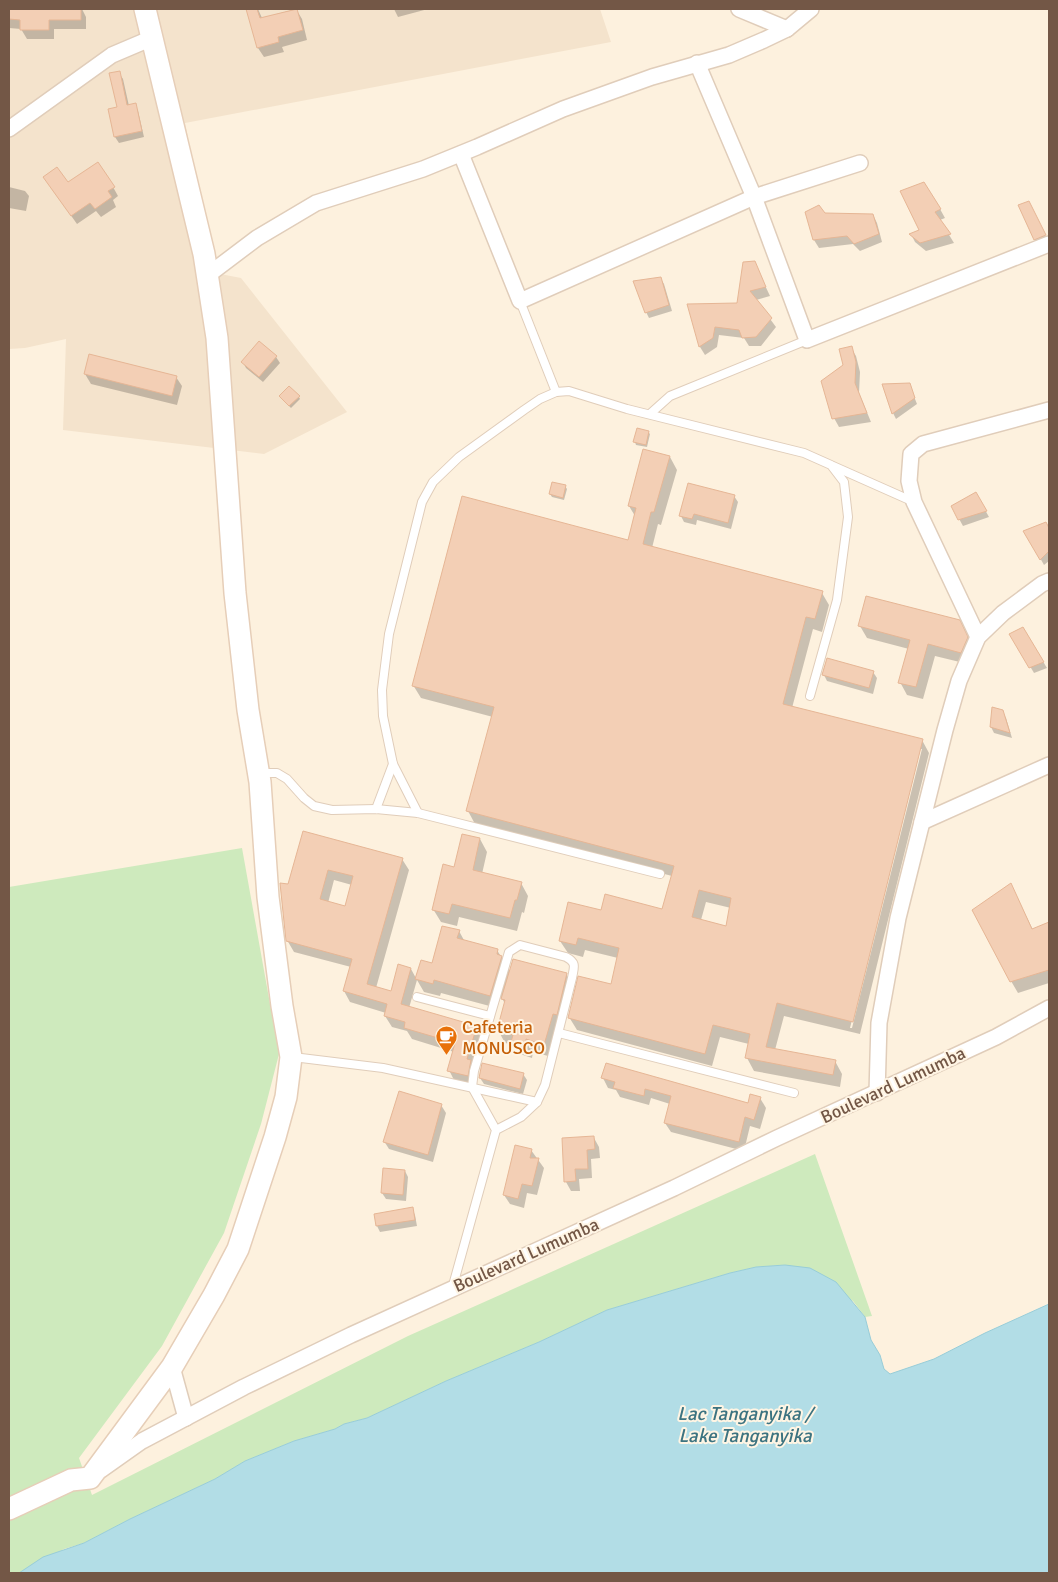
<svg xmlns="http://www.w3.org/2000/svg" width="1058" height="1582" font-family="Signika,sans-serif">
	<rect width="100%" height="100%" fill="#fdf1de"/>
	<polygon fill="#f4e3cc" points="9,9 600,9 611,42 185,123 215,273 241,278 347,412 264,454 63,430 66,339 25,348 9,349"/>
	<polygon fill="#ceeabd" points="242,848 279,1054 261,1124 224,1233 162,1346 79,1458 92,1495 408,1336 815,1154 872,1316 865,1317 853,1301 785,1265 756,1267 730,1273 607,1310 539,1342 446,1381 367,1418 344,1424 335,1429 294,1441 245,1461 215,1479 130,1519 84,1543 64,1549 19,1573 9,1573 9,887"/>
	<polygon fill="#b2dde6" stroke="#98cdd8" points="785,1265 810,1268 836,1282 865,1317 871,1340 880,1355 884,1369 890,1374 934,1359 985,1333 1049,1304 1049,1573 19,1573 43,1557 84,1543 130,1519 215,1479 245,1461 294,1441 335,1429 344,1424 367,1418 446,1381 539,1342 607,1310 730,1273 756,1267"/>
	<g fill="#0003" fill-rule="evenodd">
		<polygon points="9,9 82,9 86,17 86,29 54,29 54,39 27,39 21,29 9,28"/>
		<polygon points="248,9 258,9 262,18 296,9 302,19 307,40 282,47 284,52 264,57 258,48"/>
		<polygon points="394,9 428,9 398,17"/>
		<polygon points="119,73 123,79 129,106 135,105 138,111 144,137 119,143 115,137 109,110 118,108"/>
		<polygon points="68,184 113,187 118,196 113,200 116,207 101,217 96,211 77,224 50,186"/>
		<polygon points="9,187 25,191 29,196 26,211 9,208"/>
		<polygon points="902,191 940,209 945,218 940,220 954,243 926,251 915,242 911,234 920,231"/>
		<polygon points="1032,209 1048,242 1038,246 1035,239"/>
		<polygon points="824,215 873,215 877,223 882,242 860,251 853,244 819,248 814,240"/>
		<polygon points="754,262 770,296 756,300 776,327 761,346 749,346 744,338 719,335 717,347 705,355 700,347 689,305 738,304"/>
		<polygon points="660,278 664,284 672,311 649,318 646,312"/>
		<polygon points="259,343 276,357 280,363 263,382 246,368 243,362"/>
		<polygon points="851,348 856,356 860,372 859,393 871,422 839,427 834,418 844,366"/>
		<polygon points="85,374 176,377 182,386 177,405 91,384"/>
		<polygon points="909,384 917,404 896,419 893,413"/>
		<polygon points="299,397 300,399 291,408 282,399"/>
		<polygon points="648,432 650,434 647,447 636,445 635,442"/>
		<path d="M 670,457 L 677,470 L 661,525 L 658,524 L 652,548 L 822,593 L 829,605 L 822,632 L 813,629 L 792,708 L 922,740 L 929,753 L 860,1034 L 784,1016 L 775,1050 L 835,1061 L 842,1074 L 840,1087 L 754,1071 L 747,1058 L 749,1044 L 720,1037 L 712,1066 L 577,1030 L 569,1017 L 612,986 L 618,958 L 585,950 L 583,957 L 568,953 L 560,941 L 602,911 L 663,911 L 672,876 L 475,824 L 468,811 L 493,717 L 421,698 L 413,685 L 629,541 L 635,516 L 629,506 ZM 919,749 L 922,749 L 852,1028 L 850,1028 ZM 706,902 L 731,908 L 727,927 L 701,920 Z"/>
		<polygon points="565,486 567,489 564,500 552,497 550,494"/>
		<polygon points="976,494 989,517 963,526 952,506"/>
		<polygon points="734,496 738,502 731,529 697,520 696,525 684,522 681,516"/>
		<polygon points="1046,524 1049,530 1049,561 1044,565 1025,531"/>
		<polygon points="860,626 966,634 974,650 968,664 935,656 923,699 907,695 900,682 909,649 867,638"/>
		<polygon points="1023,629 1047,668 1034,673 1011,634"/>
		<polygon points="873,672 877,678 873,694 827,681 824,675"/>
		<polygon points="1002,711 1006,718 1012,738 994,733 991,727"/>
		<path d="M 304,832 L 402,859 L 409,870 L 376,988 L 392,993 L 411,969 L 417,980 L 421,962 L 433,965 L 459,931 L 465,942 L 497,950 L 510,972 L 566,974 L 574,987 L 564,1027 L 560,1026 L 552,1057 L 533,1052 L 532,1058 L 520,1054 L 515,1045 L 505,1043 L 498,1030 L 505,1004 L 501,996 L 497,1008 L 441,993 L 440,996 L 424,992 L 417,980 L 409,1008 L 476,1027 L 483,1039 L 474,1087 L 455,1082 L 449,1070 L 454,1052 L 412,1039 L 407,1031 L 392,1027 L 385,1016 L 386,1013 L 350,1002 L 344,991 L 351,967 L 294,952 L 287,940 L 289,885 ZM 334,880 L 352,885 L 345,907 L 328,903 Z"/>
		<polygon points="480,839 487,852 482,874 521,883 528,896 524,913 522,912 517,931 459,917 457,926 441,922 433,909 455,868"/>
		<polygon points="1011,885 1033,930 1049,923 1049,983 1018,993 1011,981"/>
		<polygon points="523,1074 527,1080 523,1094 484,1084 480,1078"/>
		<polygon points="603,1078 749,1105 760,1098 766,1108 760,1129 750,1126 744,1151 671,1132 665,1123 670,1104 651,1098 649,1105 620,1097 616,1090 608,1088"/>
		<polygon points="441,1105 446,1113 433,1162 389,1149 384,1141"/>
		<polygon points="594,1138 599,1147 600,1158 591,1159 592,1178 579,1179 580,1191 571,1191 566,1182"/>
		<polygon points="531,1150 544,1168 537,1195 527,1193 524,1208 510,1204 504,1195"/>
		<polygon points="405,1171 408,1177 406,1201 386,1199 382,1193"/>
		<polygon points="412,1209 415,1215 417,1226 380,1232 377,1226"/>
	</g>
	<g fill="#f3cfb5" stroke="#e6b695" fill-rule="evenodd">
		<polygon points="9,9 81,9 81,20 49,20 49,30 20,30 20,20 9,19"/>
		<polygon points="246,9 257,9 260,18 297,9 303,30 278,37 279,42 257,48"/>
		<polygon points="120,71 127,105 136,103 142,131 114,137 108,109 117,107 109,73"/>
		<polygon points="98,162 115,187 108,191 112,197 95,209 90,203 71,216 43,177 57,167 68,182"/>
		<polygon points="924,182 941,209 935,212 951,234 920,243 909,234 919,230 900,191"/>
		<polygon points="1029,201 1046,235 1034,240 1018,205"/>
		<polygon points="819,205 825,213 873,214 879,234 854,244 847,236 813,240 805,212"/>
		<polygon points="755,261 766,287 750,291 772,318 756,337 742,338 739,330 715,327 713,338 699,347 687,304 737,303 743,262"/>
		<polygon points="661,277 669,305 645,313 633,281"/>
		<polygon points="259,341 277,356 259,377 241,362"/>
		<polygon points="852,346 856,362 855,383 867,413 832,419 821,381 843,365 839,349"/>
		<polygon points="89,354 177,376 172,396 84,374"/>
		<polygon points="910,383 915,398 892,414 882,384"/>
		<polygon points="289,386 300,396 289,406 279,396"/>
		<polygon points="637,428 649,431 646,445 633,442"/>
		<path d="M 643,449 L 670,456 L 654,512 L 651,512 L 643,544 L 823,591 L 815,619 L 806,617 L 783,704 L 923,739 L 853,1022 L 777,1003 L 766,1047 L 836,1060 L 833,1075 L 745,1058 L 750,1034 L 713,1025 L 705,1054 L 568,1018 L 578,976 L 611,984 L 619,948 L 578,938 L 576,945 L 559,941 L 568,902 L 601,910 L 605,894 L 662,909 L 674,866 L 466,811 L 494,707 L 412,686 L 462,496 L 628,540 L 636,508 L 628,506 ZM 699,890 L 731,898 L 726,926 L 692,917 Z"/>
		<polygon points="552,482 566,485 563,498 549,494"/>
		<polygon points="688,483 735,495 728,523 694,514 692,519 679,516"/>
		<polygon points="976,492 987,511 958,520 951,506"/>
		<polygon points="1046,522 1049,528 1049,551 1040,560 1023,531"/>
		<polygon points="866,596 960,620 968,637 961,653 928,644 916,687 898,683 910,640 858,626"/>
		<polygon points="1023,627 1044,662 1029,668 1009,634"/>
		<polygon points="827,658 874,671 869,688 822,675"/>
		<polygon points="992,707 1003,710 1010,733 990,727"/>
		<path d="M 303,831 L 403,858 L 367,984 L 391,991 L 398,964 L 411,968 L 401,1004 L 477,1026 L 467,1059 L 471,1060 L 468,1076 L 447,1071 L 455,1043 L 404,1028 L 405,1022 L 384,1016 L 387,1004 L 343,991 L 352,959 L 286,941 L 280,883 L 288,884 ZM 328,870 L 353,876 L 345,906 L 320,899 Z"/>
		<polygon points="462,834 480,838 473,870 522,882 517,900 515,900 510,918 452,904 449,914 432,910 443,864 454,867"/>
		<polygon points="1011,883 1032,929 1049,922 1049,970 1010,982 972,910"/>
		<polygon points="442,926 460,930 457,938 498,949 497,954 502,956 490,996 434,980 433,984 415,979 421,960 432,963"/>
		<polygon points="513,959 567,973 557,1015 553,1014 544,1045 526,1039 525,1046 511,1042 513,1035 497,1030 505,1000 501,999"/>
		<polygon points="482,1063 524,1073 520,1089 479,1078"/>
		<polygon points="606,1063 748,1103 750,1094 761,1097 754,1120 745,1117 739,1142 664,1123 671,1096 645,1089 644,1096 613,1088 615,1082 601,1078"/>
		<polygon points="399,1091 442,1104 428,1155 383,1142"/>
		<polygon points="594,1136 595,1149 587,1150 588,1169 575,1169 576,1181 564,1182 562,1138"/>
		<polygon points="515,1145 532,1149 530,1158 539,1158 532,1186 522,1184 518,1199 503,1195"/>
		<polygon points="383,1168 405,1170 403,1195 381,1193"/>
		<polygon points="413,1207 415,1220 376,1226 374,1214"/>
	</g>
	<g fill="none" stroke-linecap="round" stroke-linejoin="round">
		<defs>
			<g id="lane">
				<polyline points="520,301 556,392"/>
				<polyline points="651,413 670,396 807,340"/>
				<polyline points="833,466 914,502"/>
				<polyline points="263,778 266,773 277,773 287,779 304,798 314,806 332,810 376,809 418,813 660,874"/>
				<polyline points="376,809 393,764"/>
				<polyline points="418,813 393,764 383,716 382,690 389,634 422,502 433,482 459,457 524,410 540,399 556,392 569,391 627,409 804,453 831,465 844,482 848,517 837,600 810,696"/>
				<polyline points="417,997 490,1016"/>
				<polyline points="559,1033 794,1093"/>
				<polyline points="293,1057 383,1068 537,1102"/>
				<path d="M 452,1289 L 496,1130 L 472,1087 L 474,1071 L 509,952 L 520,945 L 566,957 C 577,963 574,967 572,978 L 545,1085 L 537,1102 L 521,1117 L 496,1130"/>
			</g>
			<g id="street">
				<polyline points="739,9 787,29 811,9"/>
				<polyline points="697,63 754,197 807,340 1049,244"/>
				<polyline points="9,129 112,55 152,38"/>
				<polyline points="461,154 520,301 754,197 860,163"/>
				<polyline points="208,275 257,238 316,203 423,169 477,147 563,109 652,77 729,55 764,40 787,29"/>
				<polyline points="978,637 914,502 909,481 911,454 923,444 1049,410"/>
				<polyline points="922,822 1049,765"/>
				<polyline points="877,1093 879,1023 898,918 945,730 959,681 978,637 1003,613 1042,584 1049,581"/>
				<polyline points="172,1367 186,1418"/>
				<polyline points="101,1470 142,1441 244,1387 351,1335 674,1188 777,1138 996,1037 1049,1008"/>
			</g>
			<polyline id="secondary" points="9,1509 71,1480 90,1478 172,1367 214,1295 238,1249 275,1137 286,1097 291,1057 282,1006 268,897 260,782 248,710 235,593 217,338 204,254 145,9"/>
		</defs>
		<use href="#lane" stroke="#e0cdba" stroke-width="10"/>
		<use href="#street" stroke="#e0cdba" stroke-width="18"/>
		<use href="#secondary" stroke="#e6ceb8" stroke-width="24"/>
		<use href="#lane" stroke="#fff" stroke-width="8"/>
		<use href="#street" stroke="#fff" stroke-width="15"/>
		<use href="#secondary" stroke="#fff" stroke-width="21"/>
	</g>
	<defs>
		<symbol id="cafe-pin" viewBox="-11 -11 22 30"><path d="M0 17L-7.5 6A9.5 9.5 0 1 1 7.5 6Z" fill="#e8710a" stroke="#fff5e4"/><path d="M-5.5-4.5H6V0H3Q3 3.5 0 3.5H-2.5Q-5.5 3.5-5.5 0ZM3-3.2v2h1.7v-2ZM-6 4.5H4V6H-6Z" fill="#fff"/></symbol>
	</defs>
	<g fill-rule="evenodd">
		<use href="#cafe-pin" x="434" y="1024" width="25" height="34"/>
	</g>
	<g text-anchor="middle" stroke-width="4" stroke-linejoin="round" paint-order="stroke">
		<g font-size="18" fill="#c56008" stroke="#fff5e4" text-anchor="start">
			<text x="462" y="1033">Cafeteria<tspan x="462" dy="21">MONUSCO</tspan></text>
		</g>
		<g font-size="18" fill="#735746" stroke="#fff5e4">
			<text transform="translate(893 1085) rotate(-25)" y="6">Boulevard Lumumba</text>
			<text transform="translate(526 1255) rotate(-24)" y="6">Boulevard Lumumba</text>
		</g>
		<g font-size="19" font-style="italic" fill="#3c7380" stroke="#fff5e4">
			<text x="745" y="1420">Lac Tanganyika /<tspan x="745" dy="22">Lake Tanganyika</tspan></text>
		</g>
	</g>
	<rect width="1058" height="1582" fill="none" stroke="#735746" stroke-width="20"/>
</svg>
